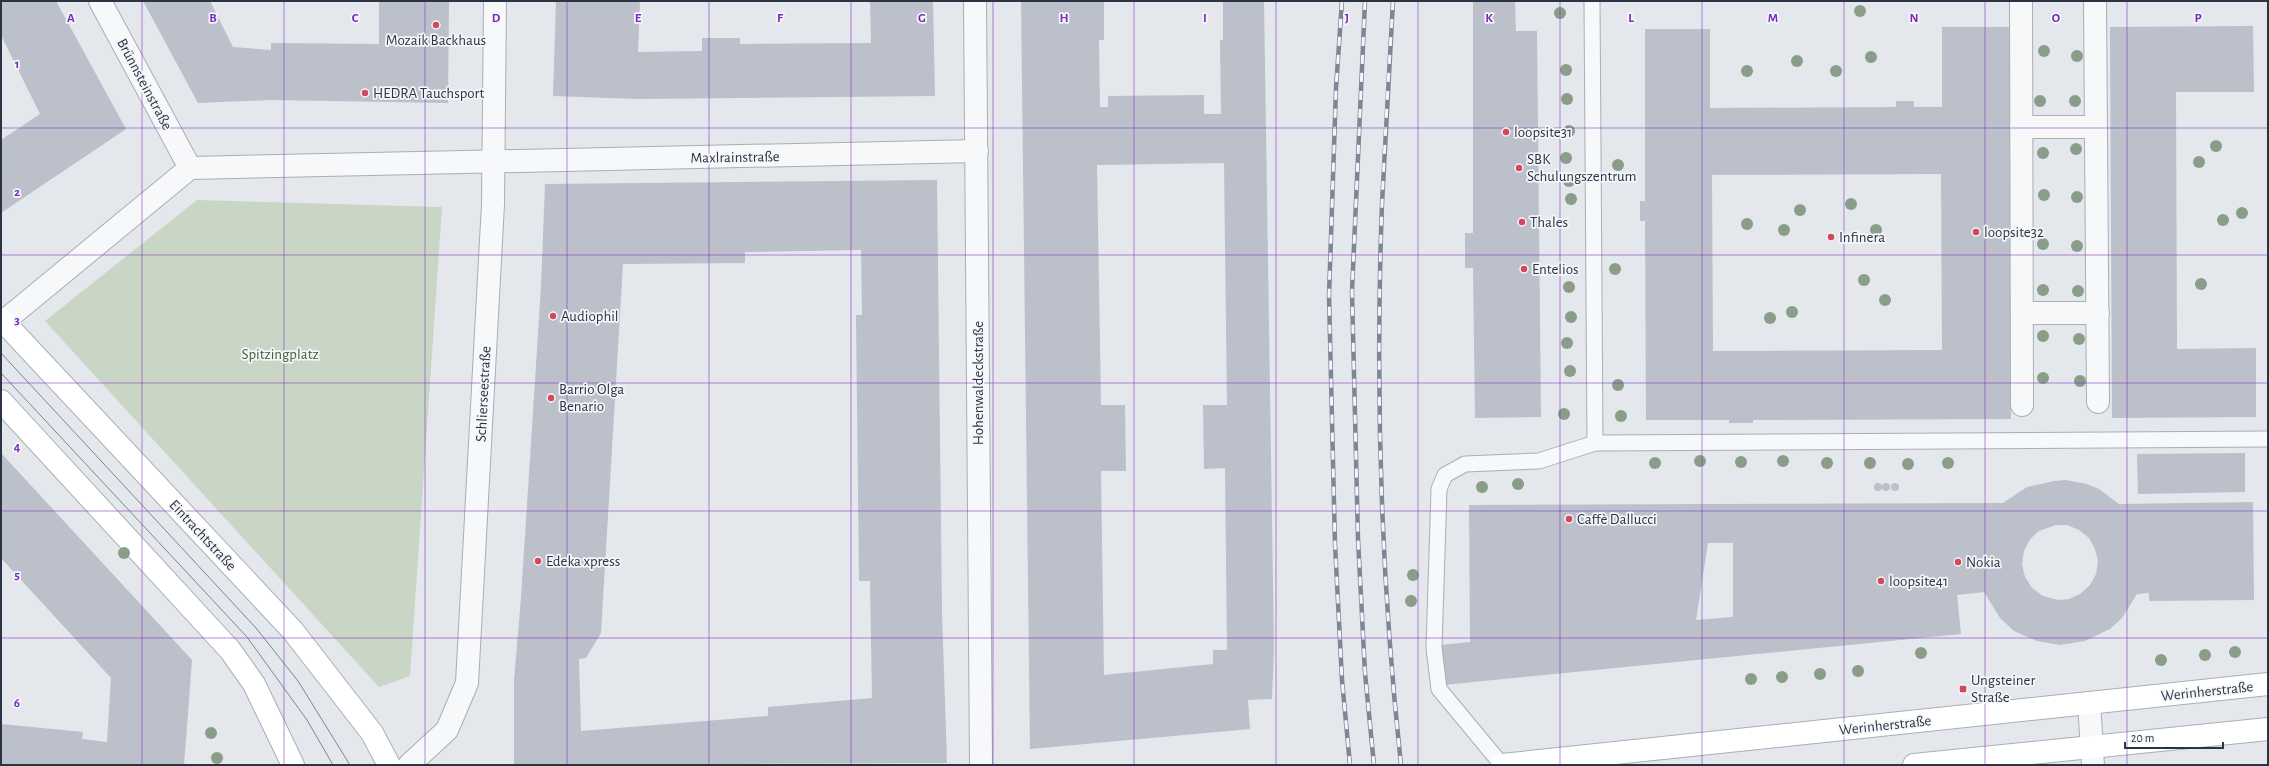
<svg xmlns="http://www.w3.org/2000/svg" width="2269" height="766" font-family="'Alegreya Sans',sans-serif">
	<rect width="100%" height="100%" fill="#e4e7ec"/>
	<polygon fill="#c9d6c5" points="197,200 442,207 410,676 379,687 45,321"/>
	<g fill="#bbc0ca" fill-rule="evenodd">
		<polygon points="1,1 56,1 126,129 1,213 1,140 40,114 1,35"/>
		<polygon points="143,1 210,1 233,47 271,50 271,43 379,44 379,1 449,1 448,103 270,100 198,103"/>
		<polygon points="556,1 640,1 638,52 702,51 702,38 740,38 740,44 871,43 870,1 933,1 935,96 637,99 553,96"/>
		<path d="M 1021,1 L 1104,1 L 1104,40 L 1099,40 L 1100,107 L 1108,107 L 1108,96 L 1204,95 L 1204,114 L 1221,114 L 1220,40 L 1223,40 L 1223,1 L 1264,1 L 1274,649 L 1272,699 L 1248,700 L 1250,729 L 1030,749 ZM 1224,163 L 1227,405 L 1203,405 L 1204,469 L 1225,468 L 1227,650 L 1213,650 L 1213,664 L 1104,675 L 1101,471 L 1126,471 L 1125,405 L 1101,405 L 1097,165 Z"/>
		<polygon points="1473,1 1515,1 1516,31 1537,31 1541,417 1475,418 1473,268 1465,268 1465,233 1473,233"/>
		<polygon points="2253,26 2254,92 2176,92 2177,349 2256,348 2256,417 2112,418 2110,27"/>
		<path d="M 1942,27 L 2010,27 L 2011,419 L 1753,420 L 1753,423 L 1729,423 L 1729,420 L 1646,420 L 1645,221 L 1640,221 L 1640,201 L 1645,201 L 1645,29 L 1710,29 L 1710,108 L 1896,107 L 1896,101 L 1914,101 L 1914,107 L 1942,107 ZM 1941,174 L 1942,350 L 1713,351 L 1712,175 Z"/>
		<path d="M 937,180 L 942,612 L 947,763 L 514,765 L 514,680 L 521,598 L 541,287 L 545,184 ZM 861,250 L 862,315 L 856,315 L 859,581 L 870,581 L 872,698 L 768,707 L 768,716 L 581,731 L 579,659 L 586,658 L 601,633 L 623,264 L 745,263 L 745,252 Z"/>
		<polygon points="1,453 192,660 184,765 1,765 1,724 83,732 82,739 107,742 111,678 1,558"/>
		<polygon points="2245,453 2245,492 2138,494 2137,454"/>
		<path d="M 2066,480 L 2087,484 L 2099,489 L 2119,504 L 2253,502 L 2254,600 L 2149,601 L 2149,593 L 2137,594 L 2122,618 L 2110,629 L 2085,641 L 2060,645 L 2037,641 L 2014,631 L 2000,618 L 1984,592 L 1957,595 L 1961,634 L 1443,685 L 1440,645 L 1470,642 L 1469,505 L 2003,503 L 2027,487 L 2054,481 ZM 2056,525 L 2067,525 L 2079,530 L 2089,538 L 2095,549 L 2098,561 L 2096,574 L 2090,585 L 2080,594 L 2069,599 L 2058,600 L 2043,596 L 2032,588 L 2025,577 L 2022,564 L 2024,551 L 2030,539 L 2039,531 ZM 1708,543 L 1733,543 L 1733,617 L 1696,620 Z"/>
		<circle cx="1895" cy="487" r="4"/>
		<circle cx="1886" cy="487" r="4"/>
		<circle cx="1878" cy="487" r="4"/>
	</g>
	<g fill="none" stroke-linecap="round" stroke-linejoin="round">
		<defs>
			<g id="lane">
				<polyline points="1595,443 2268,439"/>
				<polyline points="1502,765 1439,689 1434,648 1439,489 1445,475 1465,464 1539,461 1595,443 1592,1"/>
			</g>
			<g id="street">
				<polyline points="100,1 190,168"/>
				<polyline points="975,1 981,765"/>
				<polyline points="2021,1 2022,405"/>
				<polyline points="2095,1 2098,402"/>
				<polyline points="2021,127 2096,127"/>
				<polyline points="2022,313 2098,313"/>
				<polyline points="3,322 190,168 977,151"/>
				<polyline points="2089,703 2093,765"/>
				<polyline points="409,765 447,730 467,683 493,204 495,1"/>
			</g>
			<g id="secondary">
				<polyline points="1,319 293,631 372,733 389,765"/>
				<polyline points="1,401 230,650 254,684 293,765"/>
				<polyline points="1502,765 2268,684"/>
				<polyline points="1914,765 2268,729"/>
			</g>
		</defs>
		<use href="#lane" stroke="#a9aeb7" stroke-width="17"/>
		<use href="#street" stroke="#a9aeb7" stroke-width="24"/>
		<use href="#secondary" stroke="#a9aeb7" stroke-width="24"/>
		<use href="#lane" stroke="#f7f8fa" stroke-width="15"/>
		<use href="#street" stroke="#f7f8fa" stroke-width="22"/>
		<use href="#secondary" stroke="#fff" stroke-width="22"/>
		<g stroke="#7d8696" stroke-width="1">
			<polyline points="1,353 256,628 298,681 350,765"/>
			<polyline points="1,373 247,637 307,720 333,765"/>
		</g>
		<defs>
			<g id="rail">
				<polyline points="1342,1 1336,88 1329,296 1335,544 1342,680 1350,765"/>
				<polyline points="1365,1 1352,291 1358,539 1365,673 1374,765"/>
				<path d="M 1393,1 C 1389,69 1385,137 1382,204 C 1375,391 1381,580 1401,765"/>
			</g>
		</defs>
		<use href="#rail" stroke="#7d8696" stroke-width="4.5"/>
		<use href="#rail" stroke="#f4f6f9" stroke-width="3" stroke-dasharray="9" stroke-linecap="butt"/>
	</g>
	<g fill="#899d89">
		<circle cx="1860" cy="11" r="6"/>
		<circle cx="1560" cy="13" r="6"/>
		<circle cx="2044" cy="51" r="6"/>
		<circle cx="2077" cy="56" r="6"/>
		<circle cx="1871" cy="57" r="6"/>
		<circle cx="1797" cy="61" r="6"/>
		<circle cx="1566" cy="70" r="6"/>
		<circle cx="1747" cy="71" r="6"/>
		<circle cx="1836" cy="71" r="6"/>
		<circle cx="1567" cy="99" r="6"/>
		<circle cx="2040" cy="101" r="6"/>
		<circle cx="2075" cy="101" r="6"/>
		<circle cx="1569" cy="131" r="6"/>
		<circle cx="2216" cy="146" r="6"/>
		<circle cx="2076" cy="149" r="6"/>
		<circle cx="2043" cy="153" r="6"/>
		<circle cx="1566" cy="158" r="6"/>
		<circle cx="2199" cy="162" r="6"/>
		<circle cx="1618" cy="165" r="6"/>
		<circle cx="1569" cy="181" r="6"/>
		<circle cx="2044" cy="195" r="6"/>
		<circle cx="2077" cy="197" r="6"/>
		<circle cx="1571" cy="199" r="6"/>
		<circle cx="1851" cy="204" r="6"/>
		<circle cx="1800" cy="210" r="6"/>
		<circle cx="2242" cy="213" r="6"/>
		<circle cx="2223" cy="220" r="6"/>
		<circle cx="1747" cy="224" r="6"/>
		<circle cx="1784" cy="230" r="6"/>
		<circle cx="1876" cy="230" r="6"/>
		<circle cx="2043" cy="244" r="6"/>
		<circle cx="2077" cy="246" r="6"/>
		<circle cx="1615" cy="269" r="6"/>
		<circle cx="1864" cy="280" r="6"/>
		<circle cx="2201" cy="284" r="6"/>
		<circle cx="1569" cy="287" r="6"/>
		<circle cx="2043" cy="290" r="6"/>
		<circle cx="2078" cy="291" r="6"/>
		<circle cx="1885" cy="300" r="6"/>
		<circle cx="1792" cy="312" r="6"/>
		<circle cx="1571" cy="317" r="6"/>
		<circle cx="1770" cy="318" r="6"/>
		<circle cx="2043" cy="336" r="6"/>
		<circle cx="2079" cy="339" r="6"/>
		<circle cx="1567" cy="343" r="6"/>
		<circle cx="1570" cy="371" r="6"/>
		<circle cx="2043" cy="378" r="6"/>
		<circle cx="2080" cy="381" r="6"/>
		<circle cx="1618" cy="385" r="6"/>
		<circle cx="1564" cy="414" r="6"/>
		<circle cx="1621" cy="416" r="6"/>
		<circle cx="1700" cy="461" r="6"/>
		<circle cx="1783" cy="461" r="6"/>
		<circle cx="1741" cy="462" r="6"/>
		<circle cx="1655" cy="463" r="6"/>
		<circle cx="1827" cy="463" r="6"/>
		<circle cx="1870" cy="463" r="6"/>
		<circle cx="1948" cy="463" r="6"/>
		<circle cx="1908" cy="464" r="6"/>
		<circle cx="1518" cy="484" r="6"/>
		<circle cx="1482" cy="487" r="6"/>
		<circle cx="124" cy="553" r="6"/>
		<circle cx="1413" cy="575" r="6"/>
		<circle cx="1411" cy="601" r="6"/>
		<circle cx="2235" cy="652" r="6"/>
		<circle cx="1921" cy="653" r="6"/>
		<circle cx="2205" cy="655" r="6"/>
		<circle cx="2161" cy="660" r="6"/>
		<circle cx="1858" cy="671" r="6"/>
		<circle cx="1820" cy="674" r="6"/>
		<circle cx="1782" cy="677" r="6"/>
		<circle cx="1751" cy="679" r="6"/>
		<circle cx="211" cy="733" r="6"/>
		<circle cx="217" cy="758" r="6"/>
	</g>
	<path fill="none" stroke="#7b2cbf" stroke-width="1" stroke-opacity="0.55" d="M 142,1 L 142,765M 284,1 L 284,765M 425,1 L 425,765M 567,1 L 567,765M 709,1 L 709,765M 851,1 L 851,765M 993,1 L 993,765M 1134,1 L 1134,765M 1276,1 L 1276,765M 1418,1 L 1418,765M 1560,1 L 1560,765M 1702,1 L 1702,765M 1844,1 L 1844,765M 1985,1 L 1985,765M 2127,1 L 2127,765M 1,128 L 2268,128M 1,255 L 2268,255M 1,383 L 2268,383M 1,511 L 2268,511M 1,638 L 2268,638"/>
	<g fill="#d1495b" stroke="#f4f6f9" stroke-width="1.5">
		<circle cx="436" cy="25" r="4"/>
		<circle cx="365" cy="93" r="4"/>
		<circle cx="1506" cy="132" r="4"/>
		<circle cx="1519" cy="168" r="4"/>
		<circle cx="1522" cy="222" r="4"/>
		<circle cx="1976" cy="232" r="4"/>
		<circle cx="1831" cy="237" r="4"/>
		<circle cx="1524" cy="269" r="4"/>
		<circle cx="553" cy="316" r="4"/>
		<circle cx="551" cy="398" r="4"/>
		<circle cx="1569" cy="519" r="4"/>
		<circle cx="538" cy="561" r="4"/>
		<circle cx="1958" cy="562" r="4"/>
		<circle cx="1881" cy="581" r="4"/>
		<rect x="1959" y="685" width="8" height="8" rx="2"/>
	</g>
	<g text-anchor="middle" stroke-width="3.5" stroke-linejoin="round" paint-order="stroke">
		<g font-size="15" fill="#2b3445" stroke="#f4f6f9" text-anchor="start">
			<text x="436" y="45" text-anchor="middle">Mozaik Backhaus</text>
			<text x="373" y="98">HEDRA Tauchsport</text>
			<text x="1514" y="137">loopsite31</text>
			<text x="1527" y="164">SBK<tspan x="1527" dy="17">Schulungszentrum</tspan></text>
			<text x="1530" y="227">Thales</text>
			<text x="1984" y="237">loopsite32</text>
			<text x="1839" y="242">Infinera</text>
			<text x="1532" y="274">Entelios</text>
			<text x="561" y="321">Audiophil</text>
			<text x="559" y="394">Barrio Olga<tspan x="559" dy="17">Benario</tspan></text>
			<text x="1577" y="524">Caffè Dallucci</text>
			<text x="546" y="566">Edeka xpress</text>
			<text x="1966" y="567">Nokia</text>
			<text x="1889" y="586">loopsite41</text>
			<text x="1971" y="685">Ungsteiner<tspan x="1971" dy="17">Straße</tspan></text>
		</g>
		<g font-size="15" fill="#2b3445" stroke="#f4f6f9">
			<text transform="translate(145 84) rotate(62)" y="5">Brünnsteinstraße</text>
			<text transform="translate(735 157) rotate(-1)" y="5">Maxlrainstraße</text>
			<text transform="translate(978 383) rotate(-90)" y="5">Hohenwaldeckstraße</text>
			<text transform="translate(483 394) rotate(-87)" y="5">Schlierseestraße</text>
			<text transform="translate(203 535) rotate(47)" y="5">Eintrachtstraße</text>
			<text transform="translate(2207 691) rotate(-6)" y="5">Werinherstraße</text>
			<text transform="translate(1885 725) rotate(-6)" y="5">Werinherstraße</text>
		</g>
		<g font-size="15" fill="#3f6138" stroke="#f4f6f9">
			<text x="280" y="359">Spitzingplatz</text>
		</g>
	</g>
	<g font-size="13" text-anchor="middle" font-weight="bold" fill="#7b2cbf" stroke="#f4f6f9" stroke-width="3.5" stroke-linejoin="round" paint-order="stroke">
		<text x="71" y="22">A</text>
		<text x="213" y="22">B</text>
		<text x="355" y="22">C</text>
		<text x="496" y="22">D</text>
		<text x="638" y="22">E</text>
		<text x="780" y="22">F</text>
		<text x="922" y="22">G</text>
		<text x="1064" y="22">H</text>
		<text x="1205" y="22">I</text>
		<text x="1347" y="22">J</text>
		<text x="1489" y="22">K</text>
		<text x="1631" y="22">L</text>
		<text x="1773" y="22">M</text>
		<text x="1914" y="22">N</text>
		<text x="2056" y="22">O</text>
		<text x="2198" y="22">P</text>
		<text x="17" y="68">1</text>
		<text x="17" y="196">2</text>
		<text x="17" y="324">3</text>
		<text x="17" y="451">4</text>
		<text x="17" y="579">5</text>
		<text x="17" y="707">6</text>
	</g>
	<rect width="2269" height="766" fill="none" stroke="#2b3445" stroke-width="4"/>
	<path d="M2125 742v6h98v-6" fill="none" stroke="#2b3445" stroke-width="2"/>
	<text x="2131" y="742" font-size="12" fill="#2b3445" stroke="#f4f6f9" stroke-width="3" paint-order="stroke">20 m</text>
</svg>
